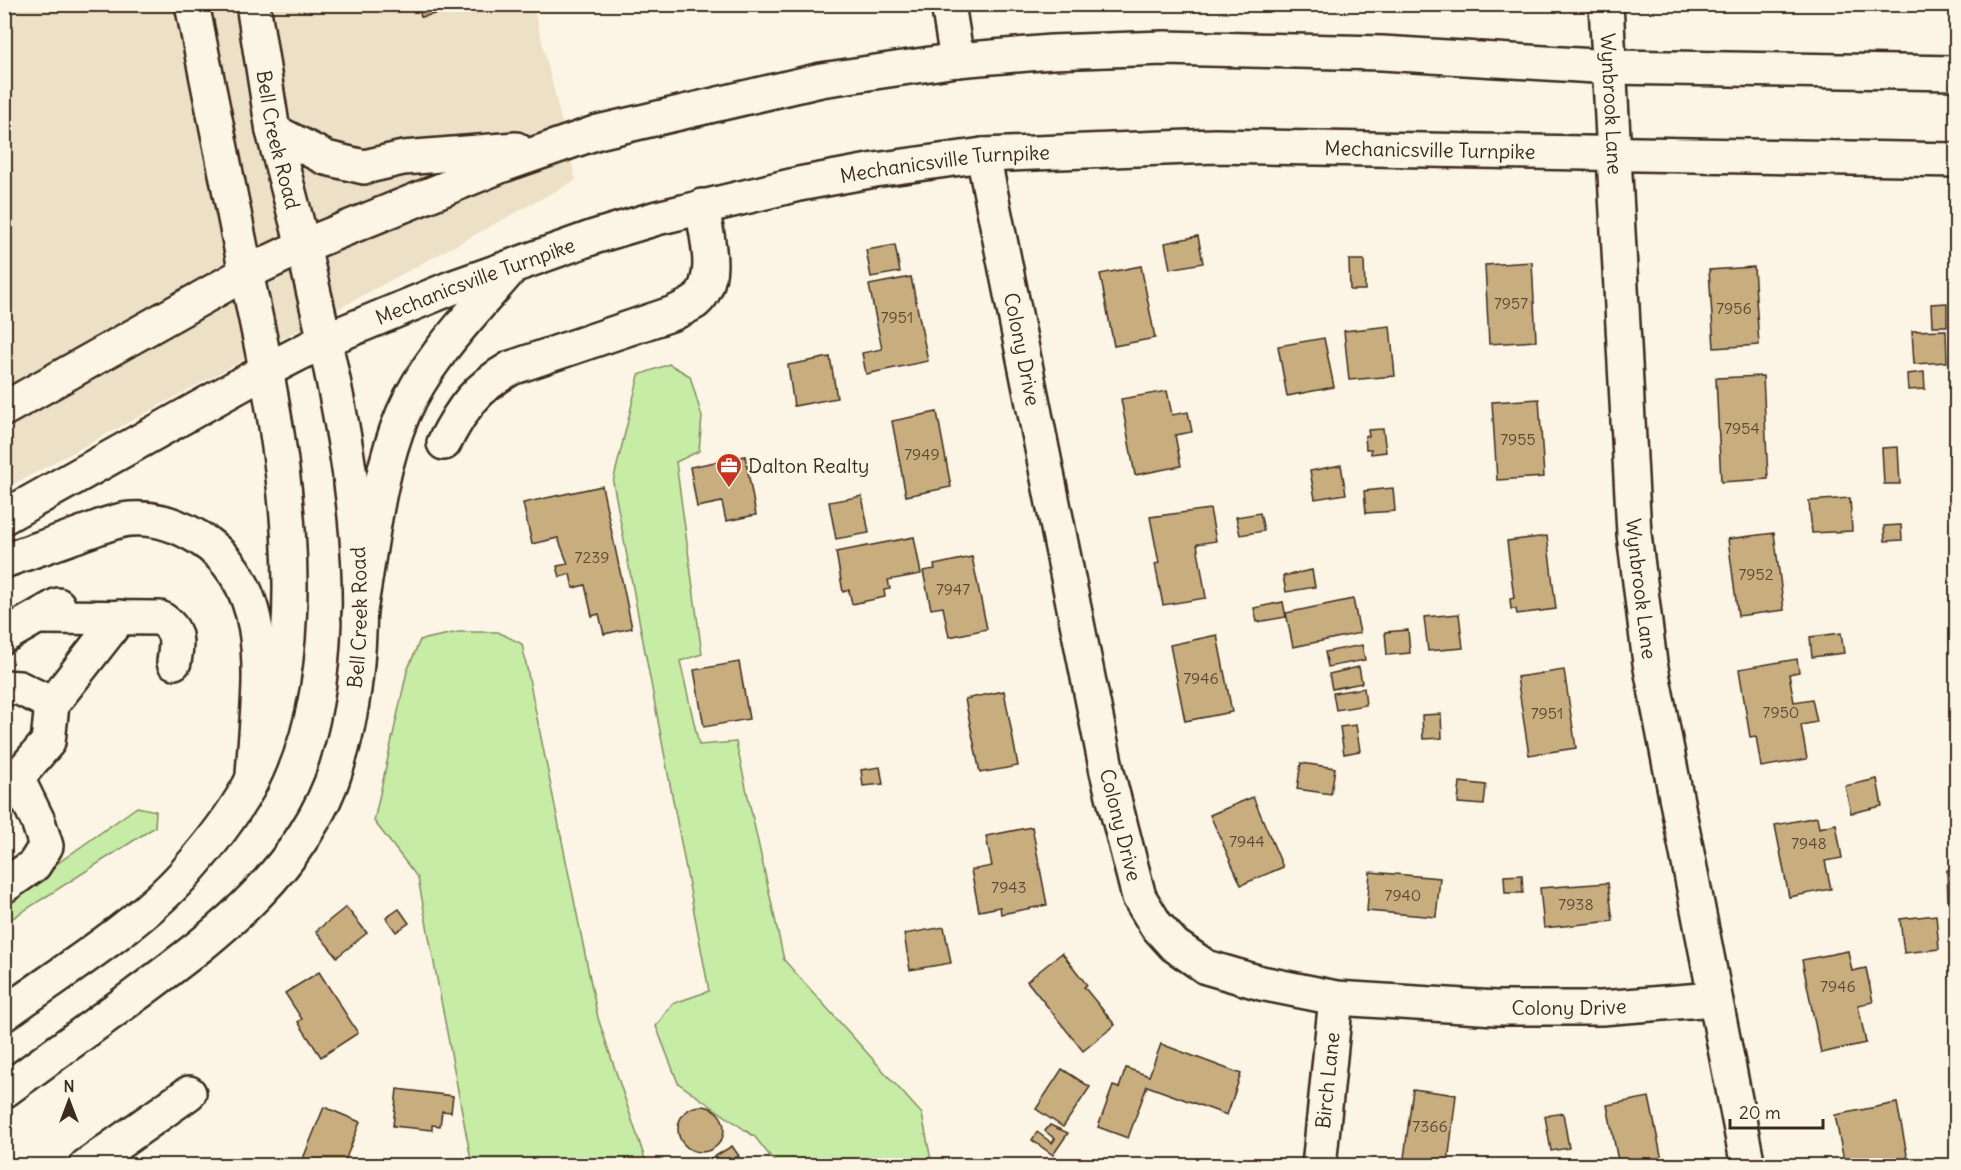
<svg xmlns="http://www.w3.org/2000/svg" width="1961" height="1170" font-family="Delius,sans-serif">
	<rect width="100%" height="100%" fill="#fcf5e5"/>
	<filter id="ink" filterUnits="userSpaceOnUse"><feTurbulence type="fractalNoise" baseFrequency=".0167" numOctaves="2"/><feDisplacementMap in="SourceGraphic" scale="12" xChannelSelector="R" yChannelSelector="G"/><feConvolveMatrix kernelMatrix="1 2 1 2 8 2 1 2 1" color-interpolation-filters="sRGB"/></filter>
	<g filter="url(#ink)">
		<polygon fill="#ece0c6" points="5,5 533,5 576,180 5,489"/>
		<g fill="#c7eca5" stroke="#818b62" stroke-width="1.5">
			<polygon points="669,364 690,376 702,417 699,451 676,462 702,654 680,661 699,745 736,742 784,960 922,1114 932,1165 777,1165 755,1137 678,1083 656,1026 672,1004 709,991 613,482 639,375"/>
			<polygon points="459,632 498,632 522,644 598,1018 647,1165 472,1165 418,878 374,821 407,671 420,640"/>
			<polygon points="137,807 156,811 155,827 5,923 5,895 17,892"/>
		</g>
		<g fill="#c8ae7f" stroke="#3b2a1e" stroke-width="1.5">
			<polygon points="418,4 496,4 497,5 463,12 462,8 421,17"/>
			<polygon points="1198,236 1203,263 1170,269 1165,243"/>
			<polygon points="895,245 900,272 871,277 866,250"/>
			<polygon points="1349,260 1364,260 1365,290 1350,290"/>
			<polygon points="1532,262 1536,341 1489,344 1485,265"/>
			<polygon points="1141,266 1155,338 1114,346 1100,274"/>
			<polygon points="1754,267 1759,345 1714,348 1709,270"/>
			<polygon points="911,277 928,361 866,374 862,353 882,349 869,285"/>
			<polygon points="1947,303 1947,326 1932,326 1931,304"/>
			<polygon points="1390,326 1395,376 1349,380 1344,331"/>
			<polygon points="1946,330 1947,362 1914,364 1912,331"/>
			<polygon points="1952,333 1956,333 1956,359 1953,360"/>
			<polygon points="1324,338 1334,387 1287,396 1278,346"/>
			<polygon points="830,357 837,398 794,406 788,365"/>
			<polygon points="1924,372 1925,389 1908,390 1907,374"/>
			<polygon points="1763,376 1768,479 1721,482 1716,378"/>
			<polygon points="1167,391 1172,415 1188,412 1192,432 1175,435 1181,466 1135,475 1121,399"/>
			<polygon points="1539,399 1544,477 1497,480 1492,402"/>
			<polygon points="937,412 951,487 906,496 892,421"/>
			<polygon points="1383,429 1386,452 1371,454 1371,449 1366,449 1365,436 1369,436 1368,430"/>
			<polygon points="1898,447 1900,484 1884,484 1882,448"/>
			<polygon points="745,456 756,515 726,521 722,502 697,507 690,467"/>
			<polygon points="1341,465 1346,494 1315,499 1310,471"/>
			<polygon points="602,486 632,628 604,634 599,614 592,616 585,585 573,588 570,574 560,577 557,566 568,564 558,538 532,544 523,503"/>
			<polygon points="1393,488 1395,511 1366,513 1364,491"/>
			<polygon points="862,496 869,533 836,539 829,502"/>
			<polygon points="1850,498 1852,531 1812,533 1809,501"/>
			<polygon points="1210,509 1216,541 1197,544 1206,598 1163,605 1155,564 1159,563 1150,517"/>
			<polygon points="1260,513 1264,531 1240,535 1236,517"/>
			<polygon points="1901,525 1902,540 1885,541 1884,526"/>
			<polygon points="1774,533 1784,610 1738,616 1728,539"/>
			<polygon points="1547,536 1556,609 1517,614 1516,609 1511,609 1510,599 1514,598 1507,541"/>
			<polygon points="914,537 921,574 888,580 890,589 884,590 885,597 852,604 849,590 843,592 836,552"/>
			<polygon points="972,557 987,629 949,637 943,607 931,609 923,571 935,569 934,565"/>
			<polygon points="1312,570 1315,587 1286,592 1283,576"/>
			<polygon points="1353,599 1360,633 1293,647 1286,613"/>
			<polygon points="1283,602 1286,617 1257,622 1254,608"/>
			<polygon points="1459,614 1463,648 1428,651 1424,617"/>
			<polygon points="1408,630 1410,653 1387,655 1385,632"/>
			<polygon points="1841,633 1844,653 1812,657 1810,637"/>
			<polygon points="1217,635 1232,712 1185,721 1170,645"/>
			<polygon points="1362,645 1365,660 1328,667 1325,652"/>
			<polygon points="1797,659 1799,672 1789,674 1794,702 1812,699 1817,722 1801,725 1807,759 1761,767 1756,736 1750,737 1739,669"/>
			<polygon points="739,662 749,719 704,727 694,670"/>
			<polygon points="1359,667 1362,683 1332,689 1329,674"/>
			<polygon points="1564,670 1576,748 1529,755 1517,677"/>
			<polygon points="1364,688 1366,705 1336,710 1333,693"/>
			<polygon points="1004,691 1018,766 980,773 965,699"/>
			<polygon points="1441,714 1442,738 1423,739 1422,715"/>
			<polygon points="1356,725 1360,751 1344,754 1340,727"/>
			<polygon points="1301,763 1335,768 1331,794 1297,789"/>
			<polygon points="880,767 883,784 863,786 861,770"/>
			<polygon points="1877,779 1882,806 1851,813 1845,786"/>
			<polygon points="1460,782 1486,785 1484,805 1458,803"/>
			<polygon points="1253,797 1283,867 1241,885 1210,815"/>
			<polygon points="1817,817 1819,828 1836,824 1842,858 1825,861 1831,889 1789,897 1775,825"/>
			<polygon points="1032,827 1047,905 1001,914 1000,907 979,911 971,870 992,866 986,836"/>
			<polygon points="1956,853 1956,902 1948,902 1947,870 1955,870"/>
			<polygon points="1370,872 1440,878 1436,917 1367,911"/>
			<polygon points="1522,875 1523,893 1505,893 1504,876"/>
			<polygon points="1608,883 1613,921 1544,928 1540,888"/>
			<polygon points="346,907 367,933 337,957 316,931"/>
			<polygon points="399,909 409,923 396,932 386,918"/>
			<polygon points="1936,915 1939,949 1904,953 1900,919"/>
			<polygon points="944,927 951,963 910,970 904,934"/>
			<polygon points="1848,951 1852,971 1866,968 1873,1002 1858,1005 1866,1043 1821,1053 1802,960"/>
			<polygon points="1062,953 1087,985 1084,987 1115,1025 1083,1051 1027,981"/>
			<polygon points="319,972 358,1033 321,1057 298,1022 302,1019 285,993"/>
			<polygon points="1161,1044 1241,1074 1227,1115 1147,1086 1128,1138 1098,1127 1113,1086 1119,1088 1126,1068 1149,1076"/>
			<polygon points="1062,1069 1090,1087 1063,1127 1036,1109"/>
			<polygon points="397,1089 453,1096 451,1112 442,1111 440,1126 432,1125 432,1130 393,1126"/>
			<polygon points="1413,1089 1456,1095 1448,1163 1404,1158"/>
			<polygon points="1649,1097 1663,1165 1619,1166 1607,1105"/>
			<polygon points="1897,1103 1909,1165 1845,1166 1835,1115"/>
			<circle cx="701" cy="1129" r="23"/>
			<polygon points="324,1107 360,1122 343,1166 300,1166"/>
			<polygon points="1563,1113 1569,1148 1551,1151 1545,1116"/>
			<polygon points="1050,1125 1068,1133 1053,1155 1032,1140 1037,1132 1052,1143 1055,1139 1045,1131"/>
			<polygon points="732,1146 739,1156 722,1166 699,1166"/>
		</g>
		<g fill="none" stroke-linecap="round" stroke-linejoin="round">
			<defs>
				<g id="minor">
					<polyline points="192,4 246,273"/>
					<path id="s1" d="M 253,4 L 273,131 L 303,246"/>
					<polyline points="948,4 957,60"/>
					<path id="s2" d="M 1606,4 L 1634,534 L 1650,663 L 1748,1166"/>
					<path id="s3" d="M 983,155 L 1107,772 L 1139,897 L 1156,925 L 1174,945 L 1206,967 L 1261,983 L 1336,998 L 1496,1008 L 1601,1008 L 1714,999"/>
					<path d="M 444,443 C 462,408 476,388 511,368 L 674,313 C 680,310 689,306 695,302 C 721,280 706,235 702,206"/>
					<path d="M 39,617 L 160,618 C 179,630 177,641 174,662"/>
					<polyline points="4,636 58,605"/>
					<polyline points="4,687 19,688 52,704"/>
					<polyline points="4,793 48,742 52,704 120,617"/>
					<polyline points="4,886 34,865 46,846 38,821 18,780"/>
					<polyline points="86,1166 189,1093"/>
					<path id="s4" d="M 1319,1166 L 1336,998"/>
				</g>
				<g id="major">
					<path d="M 4,1014 C 63,971 138,926 186,872 C 209,846 231,818 248,788 C 325,646 279,423 246,273"/>
					<path id="s5" d="M 4,1091 C 48,1059 91,1027 134,996 C 177,964 221,932 258,893 C 291,859 323,813 337,766 C 389,600 341,410 303,246"/>
				</g>
				<g id="highway">
					<polyline points="273,131 326,158 364,167 403,158 516,149"/>
					<polyline points="4,409 246,273 303,246 503,165 598,132 821,80 957,60 1051,52 1164,48 1382,53 1611,67 1956,73"/>
					<path id="s6" d="M 4,517 L 267,370 L 325,340 L 451,288 L 594,237 L 657,218 L 799,184 L 875,170 L 983,155 L 1215,146 L 1956,160"/>
					<path d="M 4,561 C 32,551 59,542 86,532 C 100,527 116,520 130,519 C 154,517 178,525 199,538 C 280,588 257,696 253,776"/>
					<path d="M 359,616 C 371,551 377,475 403,414 C 427,358 473,313 512,267"/>
				</g>
			</defs>
			<use href="#minor" stroke="#3b2a1e" stroke-width="38"/>
			<use href="#major" stroke="#3b2a1e" stroke-width="38"/>
			<use href="#highway" stroke="#3b2a1e" stroke-width="38"/>
			<use href="#minor" stroke="#fcf5e5" stroke-width="33"/>
			<use href="#major" stroke="#fcf5e5" stroke-width="33"/>
			<use href="#highway" stroke="#fcf5e5" stroke-width="33"/>
		</g>
	</g>
	<defs>
		<symbol id="office-pin" viewBox="-11 -11 22 30"><path d="M0 17L-7.5 6A9.5 9.5 0 1 1 7.5 6Z" fill="#c8321e" stroke="#fcf5e5"/><path d="M-6-3h4V-5.5h4V-3h4V5H-6ZM-1-4.5V-3h2v-1.5ZM-6 0V1H6V0Z" fill="#fff"/></symbol>
	</defs>
	<g fill-rule="evenodd">
		<use href="#office-pin" x="714" y="451" width="30" height="40"/>
	</g>
	<g text-anchor="middle" stroke-width="4.5" stroke-linejoin="round" paint-order="stroke">
		<g font-size="16" fill="#5e4b36">
			<text x="1511" y="309">7957</text>
			<text x="1734" y="314">7956</text>
			<text x="897" y="323">7951</text>
			<text x="1742" y="434">7954</text>
			<text x="1518" y="445">7955</text>
			<text x="922" y="460">7949</text>
			<text x="592" y="563">7239</text>
			<text x="1756" y="580">7952</text>
			<text x="953" y="595">7947</text>
			<text x="1201" y="684">7946</text>
			<text x="1781" y="718">7950</text>
			<text x="1547" y="719">7951</text>
			<text x="1247" y="847">7944</text>
			<text x="1809" y="849">7948</text>
			<text x="1009" y="893">7943</text>
			<text x="1403" y="901">7940</text>
			<text x="1576" y="910">7938</text>
			<text x="1838" y="992">7946</text>
			<text x="1430" y="1132">7366</text>
		</g>
		<g font-size="20" fill="#3b2a1e" stroke="#fcf5e5">
			<text dy="7" stroke="none"><textPath href="#s2" startOffset="100">Wynbrook Lane</textPath></text>
			<text dy="7" stroke="none"><textPath href="#s1" startOffset="138">Bell Creek Road</textPath></text>
			<text dy="7" stroke="none"><textPath href="#s6" startOffset="1500">Mechanicsville Turnpike</textPath></text>
			<text dy="7" stroke="none"><textPath href="#s6" startOffset="1014">Mechanicsville Turnpike</textPath></text>
			<text dy="7" stroke="none"><textPath href="#s6" startOffset="528">Mechanicsville Turnpike</textPath></text>
			<text dy="7" stroke="none"><textPath href="#s3" startOffset="198">Colony Drive</textPath></text>
			<text dy="7" stroke="none"><textPath href="#s2" startOffset="586">Wynbrook Lane</textPath></text>
			<text dy="7" stroke="none"><textPath href="#s5" startOffset="624">Bell Creek Road</textPath></text>
			<text dy="7" stroke="none"><textPath href="#s3" startOffset="684">Colony Drive</textPath></text>
			<text dy="7" stroke="none"><textPath href="#s3" startOffset="1224">Colony Drive</textPath></text>
			<text dy="7" stroke="none"><textPath href="#s4" startOffset="86">Birch Lane</textPath></text>
		</g>
		<g font-size="20" fill="#3b2a1e" stroke="#fcf5e5" text-anchor="start">
			<text x="748" y="473">Dalton Realty</text>
		</g>
	</g>
	<rect width="1961" height="1170" fill="none" stroke="#fcf5e5" stroke-width="24"/>
	<rect x="12" y="12" width="1937" height="1146" fill="none" stroke="#3b2a1e" stroke-width="2" filter="url(#ink)"/>
	<g transform="translate(69 1101)" stroke="#fcf5e5" stroke-width="4.5" paint-order="stroke">
	<path d="M0-4.5L10 22L0 15L-10 22Z" fill="#3b2a1e"/>
	<text y="-9" font-size="16" font-weight="bold" text-anchor="middle" fill="#3b2a1e">N</text>
	</g>
	<path d="M1730 1119v9h93v-9" fill="none" stroke="#3b2a1e" stroke-width="3"/>
	<text x="1739" y="1119" font-size="18" fill="#3b2a1e" stroke="#fcf5e5" stroke-width="4.5" paint-order="stroke">20 m</text>
</svg>
